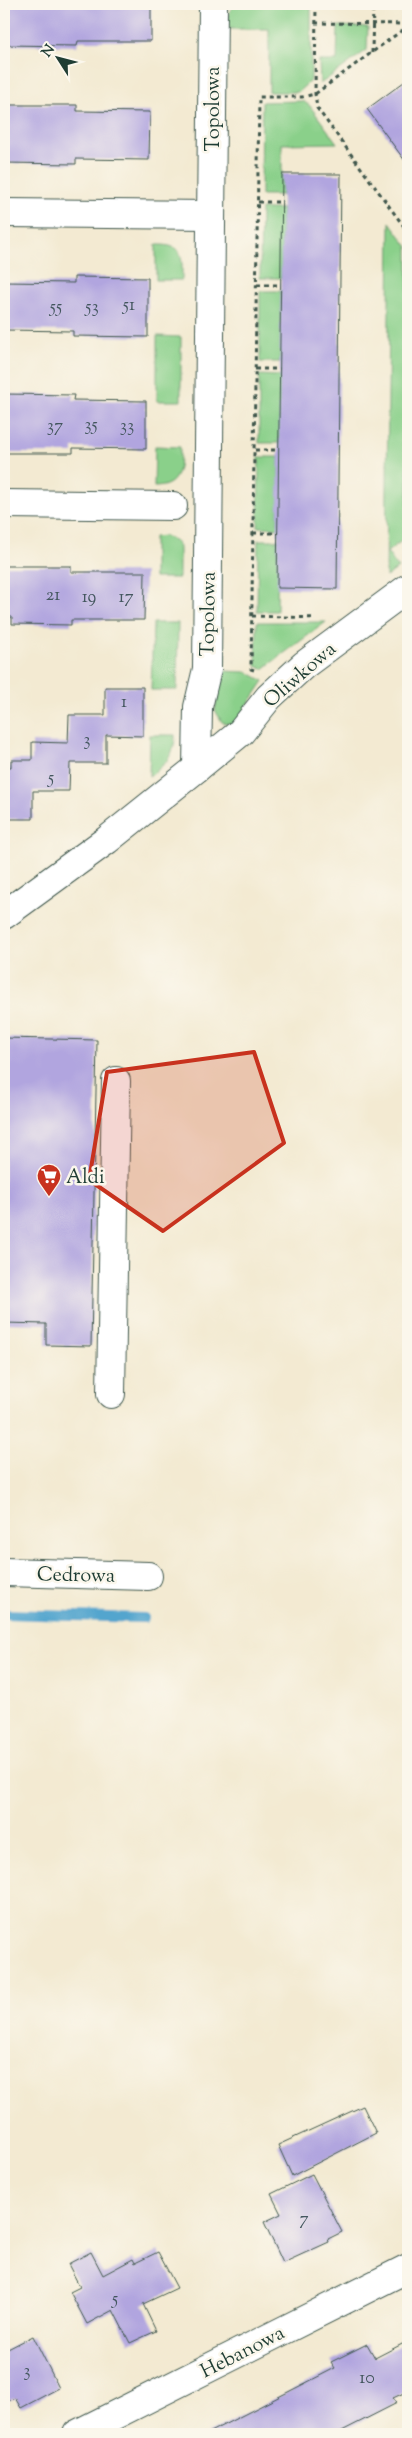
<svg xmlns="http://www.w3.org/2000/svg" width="412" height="2438" font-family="'Sorts Mill Goudy',serif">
	<rect width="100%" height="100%" fill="#fbf7ec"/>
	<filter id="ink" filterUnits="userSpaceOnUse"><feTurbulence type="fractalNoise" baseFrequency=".02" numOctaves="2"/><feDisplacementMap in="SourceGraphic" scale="10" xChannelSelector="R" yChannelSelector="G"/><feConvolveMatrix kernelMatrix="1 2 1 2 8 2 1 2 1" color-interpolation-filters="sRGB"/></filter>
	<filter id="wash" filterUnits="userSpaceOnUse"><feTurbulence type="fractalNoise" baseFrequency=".0096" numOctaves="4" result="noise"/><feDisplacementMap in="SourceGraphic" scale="20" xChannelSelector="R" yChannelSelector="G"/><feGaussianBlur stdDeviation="1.12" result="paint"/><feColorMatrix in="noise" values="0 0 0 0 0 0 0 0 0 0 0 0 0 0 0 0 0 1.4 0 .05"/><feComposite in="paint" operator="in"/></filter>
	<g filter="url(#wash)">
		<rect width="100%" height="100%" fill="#f3ead2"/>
		<g fill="#8ad08a" stroke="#54865f">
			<polygon points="233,4 311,4 311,80 298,92 269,92 269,29 229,29 229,14"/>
			<polygon points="338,26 368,27 367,50 320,84 319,61 337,61"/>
			<polygon points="303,101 310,106 337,143 282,144 282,195 261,195 262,102"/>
			<polygon points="261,209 282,209 281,278 260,278"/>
			<polygon points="390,222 408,247 408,470 406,472 408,474 408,536 387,552 398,568 386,577"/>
			<path d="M 156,245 C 185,244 182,257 182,280 L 156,280 Z"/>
			<polygon points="260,291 281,291 280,362 260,362"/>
			<polygon points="157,336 181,337 181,401 157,401"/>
			<polygon points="259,375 280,376 279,443 259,443"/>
			<path d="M 155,446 L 180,447 C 180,468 180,487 154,487 Z"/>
			<polygon points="259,457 279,457 278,528 258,527"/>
			<polygon points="164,536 176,541 179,547 179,578 154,578 154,537"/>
			<polygon points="258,540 278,540 277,611 257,611"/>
			<polygon points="257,622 326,622 263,669 256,666"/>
			<polygon points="153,623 178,623 177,690 151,690"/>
			<polygon points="222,671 247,672 264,681 235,724 227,724 222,722 215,710"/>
			<path d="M 150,735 L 175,735 C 175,756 164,765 149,777 Z"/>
		</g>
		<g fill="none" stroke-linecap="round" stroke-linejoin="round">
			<polyline stroke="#53a5ce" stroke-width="10" points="4,1614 144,1618"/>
		</g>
		<g id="blocks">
			<g fill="#b1a5df">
				<polygon points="4,4 151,4 151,41 78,41 77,46 4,45"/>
				<polygon points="408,79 408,165 367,109"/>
				<polygon points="4,105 77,105 77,111 150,112 149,160 76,159 76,164 4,163"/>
				<polygon points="282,174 341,174 337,589 277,588"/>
				<polygon points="74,277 148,278 148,337 73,336 73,331 4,330 4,282 74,283"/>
				<polygon points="4,394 74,395 73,400 146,401 146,449 73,448 73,453 4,453"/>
				<polygon points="4,566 71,566 71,572 145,572 144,620 71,620 71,625 12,624 12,617 4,617"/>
				<polygon points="105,687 143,687 143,736 106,735 106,763 70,763 69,791 33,791 33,819 4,819 4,767 11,767 11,760 32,760 32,742 68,743 69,715 105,715"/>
				<polygon points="4,1038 97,1040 91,1346 46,1345 46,1324 4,1323"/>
				<polygon points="363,2106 376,2133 292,2176 278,2145"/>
				<polygon points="312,2174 342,2232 328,2239 329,2242 283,2263 264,2222 281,2214 271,2194"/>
				<polygon points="91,2252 103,2275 133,2259 135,2263 158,2252 177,2288 143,2304 156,2331 130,2343 113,2310 87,2324 70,2292 80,2287 68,2264"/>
				<polygon points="33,2336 59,2388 21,2408 15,2398 4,2403 4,2351"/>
				<polygon points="408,2341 408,2391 393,2398 397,2403 336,2434 206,2434 335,2368 331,2362 367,2344 375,2358"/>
			</g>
		</g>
	</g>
	<g filter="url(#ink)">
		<use href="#blocks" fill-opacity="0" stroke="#3f574c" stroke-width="1"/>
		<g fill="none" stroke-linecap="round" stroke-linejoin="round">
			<defs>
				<g id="minor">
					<polyline points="4,213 211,215"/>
					<polyline points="4,504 173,506"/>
					<polyline points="197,768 241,732 269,697 304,665 408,588"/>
					<polyline points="4,915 107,840 197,768 198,707 207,669 213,4"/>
					<polyline points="111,1394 116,1081"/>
					<polyline points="4,1572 148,1576"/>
					<polyline points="77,2434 408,2268"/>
				</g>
			</defs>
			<use href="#minor" stroke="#3f574c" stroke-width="30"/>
			<g stroke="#3f574c" stroke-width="3" stroke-dasharray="4 4" stroke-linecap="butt">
				<polyline points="316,4 315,94 317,108 408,232"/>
				<polyline points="315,23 408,24"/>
				<polyline points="372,53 373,4"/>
				<polyline points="258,202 281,202"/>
				<polyline points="257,285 281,285"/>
				<polyline points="255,369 280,369"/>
				<polyline points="255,450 279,450"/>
				<polyline points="253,533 278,533"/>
				<polyline points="252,616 316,618"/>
				<polyline points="254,670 251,669 259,97 302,97 315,94 408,26"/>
			</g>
			<use href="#minor" stroke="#fff" stroke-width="28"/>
		</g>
	</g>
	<path fill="#c8321e" fill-opacity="0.2" stroke="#c8321e" stroke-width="4" stroke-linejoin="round" d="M 254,1052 L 284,1143 L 163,1231 L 89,1180 L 107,1072 Z"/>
	<defs>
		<symbol id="supermarket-pin" viewBox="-11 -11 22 30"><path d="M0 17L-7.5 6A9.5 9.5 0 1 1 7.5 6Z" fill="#c8321e" stroke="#fbf7ec"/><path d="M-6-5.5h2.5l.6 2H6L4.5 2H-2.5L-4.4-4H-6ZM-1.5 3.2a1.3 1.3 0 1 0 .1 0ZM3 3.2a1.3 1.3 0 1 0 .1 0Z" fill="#fff"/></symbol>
	</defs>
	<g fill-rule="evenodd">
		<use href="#supermarket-pin" x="35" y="1162" width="28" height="38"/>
	</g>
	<g text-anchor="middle" stroke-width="5" stroke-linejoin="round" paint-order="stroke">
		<g font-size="18" fill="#44575f">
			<text x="129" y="310">51</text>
			<text x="56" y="312">55</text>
			<text x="92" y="312">53</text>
			<text x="91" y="430">35</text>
			<text x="55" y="431">37</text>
			<text x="127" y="431">33</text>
			<text x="53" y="600">21</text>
			<text x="89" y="602">19</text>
			<text x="126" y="602">17</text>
			<text x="124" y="707">1</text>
			<text x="87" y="745">3</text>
			<text x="51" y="783">5</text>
			<text x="304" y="2224">7</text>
			<text x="115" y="2304">5</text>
			<text x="27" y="2376">3</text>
			<text x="367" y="2383">10</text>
		</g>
		<g font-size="20" fill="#1f3d34" stroke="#fbf7ec">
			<text transform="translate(212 109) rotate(-90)" y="7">Topolowa</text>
			<text transform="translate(207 614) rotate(-89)" y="7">Topolowa</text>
			<text transform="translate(299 674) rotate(-41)" y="7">Oliwkowa</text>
			<text transform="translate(76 1574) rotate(1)" y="7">Cedrowa</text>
			<text transform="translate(242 2351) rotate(-27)" y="7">Hebanowa</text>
		</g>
		<g font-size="20" fill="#1f3d34" stroke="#fbf7ec" text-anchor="start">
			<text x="66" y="1183">Aldi</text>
		</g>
	</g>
	<rect width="412" height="2438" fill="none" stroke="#fbf7ec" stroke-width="20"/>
	<g transform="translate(58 58) rotate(306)" stroke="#fbf7ec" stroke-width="4" paint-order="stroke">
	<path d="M0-4L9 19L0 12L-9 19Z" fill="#1f3d34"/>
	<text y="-8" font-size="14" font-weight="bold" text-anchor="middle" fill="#1f3d34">N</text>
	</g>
</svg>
